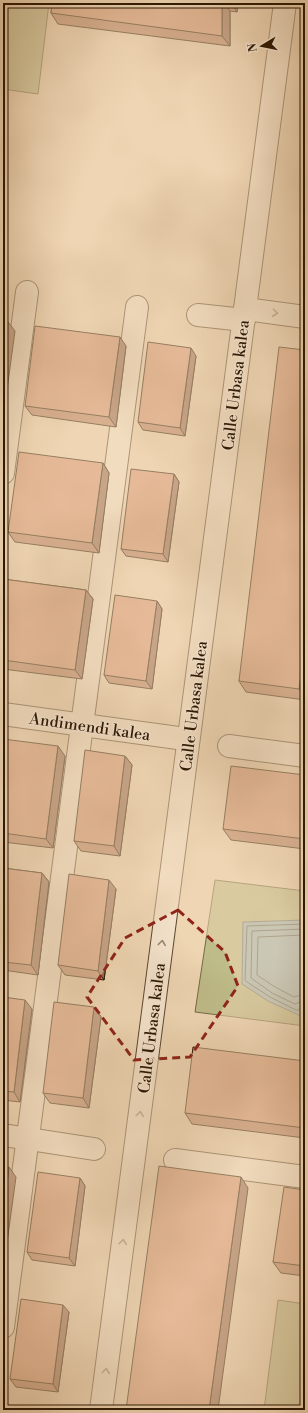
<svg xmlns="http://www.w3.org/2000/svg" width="308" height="1413" font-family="'Libre Bodoni',serif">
	<rect width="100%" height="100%" fill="#efd6b3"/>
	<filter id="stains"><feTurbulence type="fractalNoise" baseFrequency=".005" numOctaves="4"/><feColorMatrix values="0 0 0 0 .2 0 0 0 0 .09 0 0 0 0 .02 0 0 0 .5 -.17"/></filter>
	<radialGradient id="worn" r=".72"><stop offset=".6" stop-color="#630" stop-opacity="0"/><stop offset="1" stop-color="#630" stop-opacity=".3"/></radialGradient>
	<g fill="#bebc89" stroke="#746945">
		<polygon points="3,3 49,3 38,94 3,89"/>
		<polygon points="215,880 305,891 305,1026 195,1012"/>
		<polygon points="278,1300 305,1304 305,1410 264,1410"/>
	</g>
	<polygon fill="#9eb6b7" stroke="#70766e" points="305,920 305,977 303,1017 268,1001 242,984 243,922"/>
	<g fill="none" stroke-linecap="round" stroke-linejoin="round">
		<g stroke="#64665c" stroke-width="1">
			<polyline points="305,924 247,926 245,980 247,982 270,997 296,1010 299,1010 302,1006 305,1005"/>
			<polyline points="305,929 252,931 251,978 272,993 295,1004 305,1000"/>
			<polyline points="305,935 258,937 257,975 275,987 294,997 305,994"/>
		</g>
		<defs>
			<g id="minor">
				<polyline points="245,309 305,317"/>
				<polyline points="198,315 244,320"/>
				<polyline points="3,473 27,292"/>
				<polyline points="3,714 178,738"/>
				<polyline points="229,746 305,756"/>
				<polyline points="3,1135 94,1149"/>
				<polyline points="175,1160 305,1177"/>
				<polyline points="3,1327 137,307"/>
				<polyline points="101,1410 285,3"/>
			</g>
		</defs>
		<use href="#minor" stroke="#5c462e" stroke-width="24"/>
		<use href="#minor" stroke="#f5e4ce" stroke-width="22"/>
	</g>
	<g fill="#bd8467" stroke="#2b1601">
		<polygon points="52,3 238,3 237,12 230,11 230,46 58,24 51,13"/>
		<polygon points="126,346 116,427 32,415 25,406"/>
		<polygon points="305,350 305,700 246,692 239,681"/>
		<polygon points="196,356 185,436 143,430 138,422"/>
		<polygon points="103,463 109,473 99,553 15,542 8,532"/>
		<polygon points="174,474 179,482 168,562 126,556 121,549"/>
		<polygon points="3,579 86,590 93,599 82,679 3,669"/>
		<polygon points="157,601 162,609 152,689 109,683 104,675"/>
		<polygon points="3,739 65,756 53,848 3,842"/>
		<polygon points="125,756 132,765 120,856 81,851 74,841"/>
		<polygon points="305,775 305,849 231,840 223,829"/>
		<polygon points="3,868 42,873 49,882 38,975 3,970"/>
		<polygon points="116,889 104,980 65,975 58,965"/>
		<polygon points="3,997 32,1009 20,1102 3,1100"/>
		<polygon points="94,1007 101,1017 89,1108 50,1103 43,1093"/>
		<polygon points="305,1061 305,1138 192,1124 185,1113"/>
		<polygon points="80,1178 85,1186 75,1266 32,1260 27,1252"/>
		<polygon points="305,1190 305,1276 281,1273 273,1262"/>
		<polygon points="69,1312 58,1392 16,1387 10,1379"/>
	</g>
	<g fill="#9a6c54" stroke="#2b1601">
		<polygon points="222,3 224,3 230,11 230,46 222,36"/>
		<polygon points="231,3 238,3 237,12"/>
		<polygon points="8,322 15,331 4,412 3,410 3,360"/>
		<polygon points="120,337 126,346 116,427 109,417"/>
		<polygon points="191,348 196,356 185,436 180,428"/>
		<polygon points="103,463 109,473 99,553 92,543"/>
		<polygon points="174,474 179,482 168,562 163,554"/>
		<polygon points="86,590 93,599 82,679 75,670"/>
		<polygon points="157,601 162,609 152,689 146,681"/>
		<polygon points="305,643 305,697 299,689"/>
		<polygon points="58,746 65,756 53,848 46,839"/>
		<polygon points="125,756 132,765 120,856 114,846"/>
		<polygon points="42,873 49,882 38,975 31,965"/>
		<polygon points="109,880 116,889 104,980 98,971"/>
		<polygon points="25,1000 32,1009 20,1102 14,1092"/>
		<polygon points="94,1007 101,1017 89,1108 83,1098"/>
		<polygon points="9,1167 16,1177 5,1257 3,1253 3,1213"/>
		<polygon points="241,1177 248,1188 218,1410 209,1410"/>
		<polygon points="80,1178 85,1186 75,1266 69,1258"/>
		<polygon points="63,1305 69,1312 58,1392 53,1384"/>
	</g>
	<g fill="#dc9a78" stroke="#2b1601">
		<polygon points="52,3 222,3 222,36 51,13"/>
		<polygon points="3,321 8,322 3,360"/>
		<polygon points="35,326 120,337 109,417 25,406"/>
		<polygon points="148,342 191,348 180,428 138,422"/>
		<polygon points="279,347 305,350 305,643 299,689 239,681"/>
		<polygon points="19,452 103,463 92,543 8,532"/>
		<polygon points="131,469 174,474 163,554 121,549"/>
		<polygon points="3,579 86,590 75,670 3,660"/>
		<polygon points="115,595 157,601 146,681 104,675"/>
		<polygon points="3,739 58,746 46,839 3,833"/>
		<polygon points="85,750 125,756 114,846 74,841"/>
		<polygon points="231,766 305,775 305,839 223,829"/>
		<polygon points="3,868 42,873 31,965 3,962"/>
		<polygon points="69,874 109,880 98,971 58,965"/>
		<polygon points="3,997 25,1000 14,1092 3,1091"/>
		<polygon points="54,1002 94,1007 83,1098 43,1093"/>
		<polygon points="193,1047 305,1061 305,1128 185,1113"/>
		<polygon points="3,1166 9,1167 3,1213"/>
		<polygon points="159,1166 241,1177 209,1410 126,1410"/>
		<polygon points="38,1172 80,1178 69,1258 27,1252"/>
		<polygon points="284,1187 305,1190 305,1266 273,1262"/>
		<polygon points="21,1299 63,1305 53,1384 10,1379"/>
	</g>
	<defs><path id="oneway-chevron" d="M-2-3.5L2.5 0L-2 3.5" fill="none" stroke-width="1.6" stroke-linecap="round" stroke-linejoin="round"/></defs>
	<g stroke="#9a8772">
		<use href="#oneway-chevron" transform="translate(275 313) rotate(7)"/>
		<use href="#oneway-chevron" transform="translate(162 943) rotate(-83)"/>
		<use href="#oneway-chevron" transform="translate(140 1114) rotate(-83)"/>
		<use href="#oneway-chevron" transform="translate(123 1242) rotate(-83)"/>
		<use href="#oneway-chevron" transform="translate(106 1371) rotate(-83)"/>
	</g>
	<path d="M0 0H308V1413H0ZM 178,910 L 225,952 L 238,986 L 190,1057 L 134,1060 L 87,997 L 125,938 Z" fill="#efd6b3" fill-opacity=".55" fill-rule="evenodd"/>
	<path fill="none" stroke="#8f2418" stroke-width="3" stroke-dasharray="8 5" stroke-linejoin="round" d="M 178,910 L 225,952 L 238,986 L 190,1057 L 134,1060 L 87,997 L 125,938 Z"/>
	<g text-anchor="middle" stroke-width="3" stroke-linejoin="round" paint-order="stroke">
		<g font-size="16" fill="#2b1601" stroke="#f5e4ce">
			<text transform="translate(235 385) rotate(-83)" y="6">Calle Urbasa kalea</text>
			<text transform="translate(193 706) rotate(-83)" y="6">Calle Urbasa kalea</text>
			<text transform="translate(90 726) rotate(8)" y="6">Andimendi kalea</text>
			<text transform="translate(151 1028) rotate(-83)" y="6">Calle Urbasa kalea</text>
		</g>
	</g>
	<rect width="308" height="1413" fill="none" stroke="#efd6b3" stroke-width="16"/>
	<rect x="4" y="4" width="300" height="1405" fill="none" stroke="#2b1601" stroke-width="2"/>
	<rect x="8" y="8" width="292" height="1397" fill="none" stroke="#2b1601"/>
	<g transform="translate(262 46) rotate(260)" stroke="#f5e4ce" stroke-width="3" paint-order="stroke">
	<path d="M0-3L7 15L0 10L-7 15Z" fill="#2b1601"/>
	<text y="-6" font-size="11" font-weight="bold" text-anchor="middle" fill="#2b1601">N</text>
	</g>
	<rect width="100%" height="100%" filter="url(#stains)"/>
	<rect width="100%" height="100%" fill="url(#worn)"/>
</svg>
